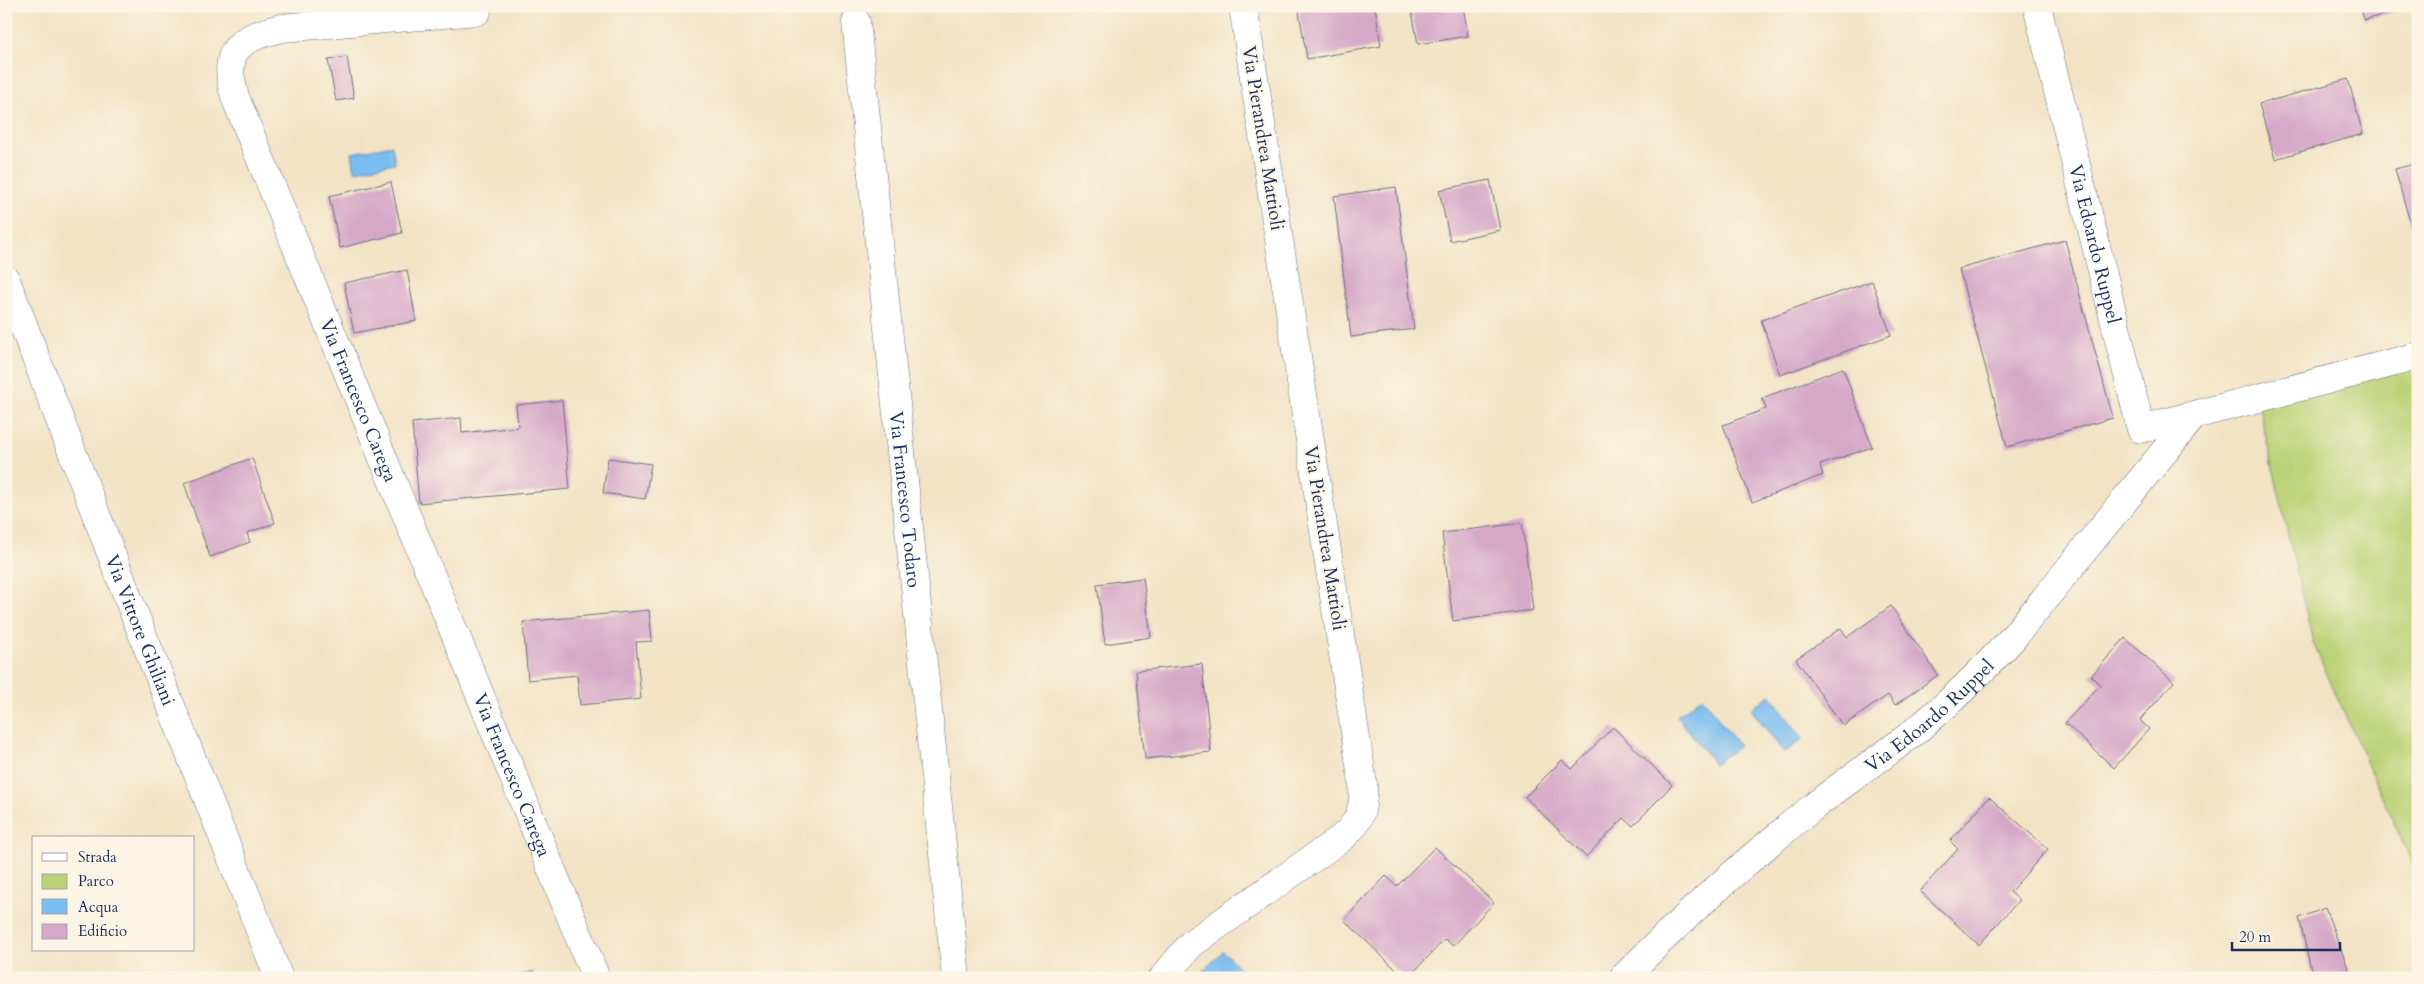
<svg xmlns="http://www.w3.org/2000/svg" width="2424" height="984" font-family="Cardo,serif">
	<rect width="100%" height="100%" fill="#fcf5e5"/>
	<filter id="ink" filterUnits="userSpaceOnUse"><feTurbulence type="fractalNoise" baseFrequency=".02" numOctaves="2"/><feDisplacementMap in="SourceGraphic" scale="10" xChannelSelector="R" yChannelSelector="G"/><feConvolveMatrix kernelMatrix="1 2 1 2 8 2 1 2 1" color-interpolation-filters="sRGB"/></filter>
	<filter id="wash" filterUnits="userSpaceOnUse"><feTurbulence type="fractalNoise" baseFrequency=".0096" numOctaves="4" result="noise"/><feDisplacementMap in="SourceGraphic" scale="20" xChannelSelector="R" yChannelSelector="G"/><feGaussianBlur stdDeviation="1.12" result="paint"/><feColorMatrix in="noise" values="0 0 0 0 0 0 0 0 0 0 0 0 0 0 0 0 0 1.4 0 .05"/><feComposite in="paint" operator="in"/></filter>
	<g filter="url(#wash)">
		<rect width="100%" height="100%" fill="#f2e3c5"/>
		<polygon fill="#bbd276" stroke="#6b806a" points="2418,364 2418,877 2313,643 2256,394"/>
		<g fill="#7abdf0" stroke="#4a76a7">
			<polygon points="392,145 395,163 355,171 352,153"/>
			<polygon points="1770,695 1803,739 1784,753 1751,709"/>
			<polygon points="1702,697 1739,746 1714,764 1677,716"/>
			<polygon points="1223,951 1249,978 1209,978 1203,971"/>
		</g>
		<g id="blocks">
			<g fill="#d5a8c8">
				<polygon points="284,6 315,6 315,8 284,11"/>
				<polygon points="1298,6 1375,6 1381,46 1307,59"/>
				<polygon points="1411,6 1463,6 1468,36 1418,44"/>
				<polygon points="2360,6 2413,6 2413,7 2364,20"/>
				<polygon points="347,57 354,98 336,101 328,60"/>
				<polygon points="2348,79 2363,134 2275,159 2259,104"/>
				<polygon points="2418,163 2418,224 2411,226 2395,169"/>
				<polygon points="1490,180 1500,230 1450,241 1439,190"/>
				<polygon points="391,182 402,233 340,248 329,196"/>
				<polygon points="1396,187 1414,329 1351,337 1334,196"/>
				<polygon points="2065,240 2113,418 2007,447 1959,269"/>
				<polygon points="407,270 416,321 354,333 344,283"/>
				<polygon points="1872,281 1891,335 1780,375 1761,320"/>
				<polygon points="1843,368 1872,447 1820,465 1823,475 1752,502 1723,425 1766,409 1762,398"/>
				<polygon points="562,400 570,489 419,503 412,423 461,418 462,433 518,427 516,405"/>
				<polygon points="252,458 275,523 247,533 250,542 210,557 184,483"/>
				<polygon points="608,458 651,464 645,499 603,493"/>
				<polygon points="1522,523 1533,610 1453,621 1442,533"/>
				<polygon points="1143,578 1151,637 1105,644 1097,584"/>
				<polygon points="1891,606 1938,675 1895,705 1888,695 1843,726 1796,659 1841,628 1847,637"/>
				<polygon points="649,610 652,641 636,642 641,699 580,705 577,675 528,680 523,622"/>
				<polygon points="2125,638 2174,682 2140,720 2149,729 2114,768 2065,723 2100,685 2091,676"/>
				<polygon points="1202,664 1211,752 1145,759 1136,671"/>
				<polygon points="1613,727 1672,785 1633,826 1624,818 1586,857 1525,797 1562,760 1572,769"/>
				<polygon points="1989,797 2048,849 2010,892 2019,900 1979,945 1920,891 1958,849 1950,841"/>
				<polygon points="1435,847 1494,903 1453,946 1445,939 1408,978 1405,978 1344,920 1386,876 1397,886"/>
				<polygon points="2325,908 2352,978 2313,978 2299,918"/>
				<polygon points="534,971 536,978 510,978 510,977"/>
			</g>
		</g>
	</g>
	<g filter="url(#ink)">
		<use href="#blocks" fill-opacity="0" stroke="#666e82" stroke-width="1"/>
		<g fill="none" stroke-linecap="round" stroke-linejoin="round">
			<defs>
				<g id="street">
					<path id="s1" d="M 2037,6 L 2141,429 L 2418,356"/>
					<path id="s2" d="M 477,11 L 282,28 C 238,38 221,50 235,97 L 596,978"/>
					<path id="s3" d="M 856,22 L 956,978"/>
					<path id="s4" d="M 6,280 L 134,613 L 279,978"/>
					<path d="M 1163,978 L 1191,944 L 1343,837 C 1361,821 1364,807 1363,784 L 1243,6"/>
					<path id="s5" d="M 1623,978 C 1683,917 1745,861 1812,808 C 1848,779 1888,754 1924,724 C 1955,698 1983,670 2011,640 L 2194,415"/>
				</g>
			</defs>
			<use href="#street" stroke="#666e82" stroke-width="29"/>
			<use href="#street" stroke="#fff" stroke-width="28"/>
		</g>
	</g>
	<g text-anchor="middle" stroke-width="4" stroke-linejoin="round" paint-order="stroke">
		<g font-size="19" fill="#1b2f5e" stroke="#fcf5e5">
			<text transform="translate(1264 138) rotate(81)" y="7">Via Pierandrea Mattioli</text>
			<text dy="7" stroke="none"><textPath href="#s1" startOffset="245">Via Edoardo Ruppel</textPath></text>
			<text dy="7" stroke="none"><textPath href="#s2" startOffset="624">Via Francesco Carega</textPath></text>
			<text dy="7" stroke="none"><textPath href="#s3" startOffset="480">Via Francesco Todaro</textPath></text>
			<text transform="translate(1326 538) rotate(81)" y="7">Via Pierandrea Mattioli</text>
			<text dy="7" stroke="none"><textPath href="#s4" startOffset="375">Via Vittore Ghiliani</textPath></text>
			<text dy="7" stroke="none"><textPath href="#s5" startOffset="404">Via Edoardo Ruppel</textPath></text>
			<text dy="7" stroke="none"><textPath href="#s2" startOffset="1029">Via Francesco Carega</textPath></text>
		</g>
	</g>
	<rect width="2424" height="984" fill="none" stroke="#fcf5e5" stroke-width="25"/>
	<rect x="32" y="836" width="162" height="115" fill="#fcf5e5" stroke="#a2a6af"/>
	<rect x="42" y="853" width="25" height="8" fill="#ffffff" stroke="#a2a6af"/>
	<text x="78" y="862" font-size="15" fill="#1b2f5e">Strada</text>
	<rect x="42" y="874" width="25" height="15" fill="#bbd276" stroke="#a2a6af"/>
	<text x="78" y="886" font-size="15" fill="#1b2f5e">Parco</text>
	<rect x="42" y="899" width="25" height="15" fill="#7abdf0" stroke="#a2a6af"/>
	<text x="78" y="912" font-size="15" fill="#1b2f5e">Acqua</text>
	<rect x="42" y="924" width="25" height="15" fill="#d5a8c8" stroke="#a2a6af"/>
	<text x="78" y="936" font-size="15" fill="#1b2f5e">Edificio</text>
	<path d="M2232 942v8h108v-8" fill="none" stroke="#1b2f5e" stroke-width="2.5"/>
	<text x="2239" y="942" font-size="15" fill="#1b2f5e" stroke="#fcf5e5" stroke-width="4" paint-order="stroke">20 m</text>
</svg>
